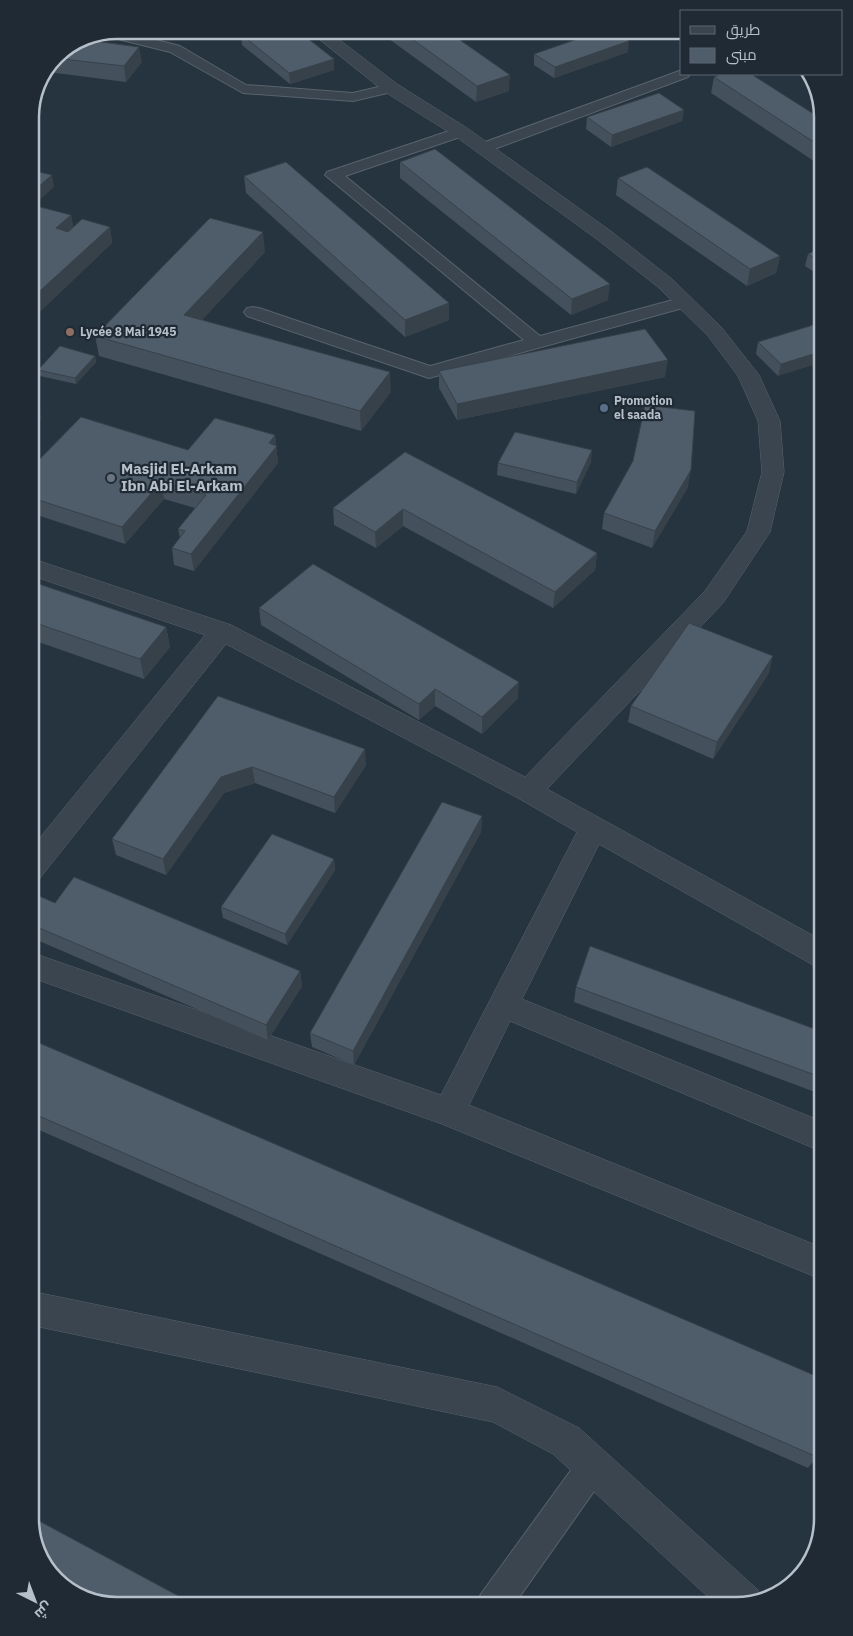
<svg xmlns="http://www.w3.org/2000/svg" width="853" height="1636" font-family="'IBM Plex Sans',Cairo,sans-serif">
	<rect width="100%" height="100%" fill="#26343f"/>
	<g fill="none" stroke-linecap="round" stroke-linejoin="round">
		<defs>
			<g id="lane">
				<polygon points="116,36 140,36 180,46 246,85 353,93 391,84 396,85 398,88 396,91 353,101 243,93 170,52 118,39"/>
				<polygon points="682,70 682,74 690,74 688,77 489,151 477,151 475,148 477,145"/>
				<polygon points="461,127 466,129 469,132 466,135 345,176 540,336 684,297 690,298 693,302 690,306 429,378 247,316 244,312 247,308 253,307 259,308 430,366 524,340 325,175 327,172"/>
				<polygon points="593,1450 604,1455 609,1466 604,1477 513,1606 476,1606 481,1594 582,1455"/>
			</g>
			<g id="street">
				<polygon points="313,34 332,34 397,84 467,128 612,232 672,279 722,328 759,375 780,421 784,472 770,532 766,538 723,603 547,789 823,941 823,968 813,965 599,844 522,999 823,1122 823,1152 510,1021 469,1105 823,1248 823,1280 442,1124 30,977 30,952 441,1095 577,832 518,798 226,644 40,878 30,881 30,850 205,635 30,575 30,558 231,625 525,777 705,591 747,531 762,472 758,421 738,376 708,336 658,287 598,240 455,136 385,92"/>
				<polygon points="30,1291 497,1387 579,1428 758,1590 762,1601 737,1606 718,1606 553,1454 493,1422 30,1325"/>
			</g>
		</defs>
		<use href="#lane" stroke="#58636d" stroke-width="2"/>
		<use href="#street" stroke="#58636d" stroke-width="1"/>
		<use href="#lane" fill="#3a454f" fill-rule="evenodd"/>
		<use href="#street" fill="#3a454f" fill-rule="evenodd"/>
	</g>
	<g fill="#44505b">
		<polygon points="450,33 509,91 476,102 382,34"/>
		<polygon points="302,34 334,70 290,84 242,45 241,35"/>
		<polygon points="628,52 554,78 534,65 534,54"/>
		<polygon points="55,55 142,62 126,82 48,72"/>
		<polygon points="714,77 823,120 823,167 711,93"/>
		<polygon points="684,110 682,121 611,147 586,129 587,117"/>
		<polygon points="400,162 608,300 571,315 400,178"/>
		<polygon points="244,176 449,303 449,320 405,337 246,193"/>
		<polygon points="618,178 780,256 776,273 747,286 616,195"/>
		<polygon points="71,215 73,227 110,227 112,243 30,321 30,216"/>
		<polygon points="823,247 823,278 805,266 808,254"/>
		<polygon points="265,252 202,320 391,392 361,431 99,356 95,336"/>
		<polygon points="823,322 778,376 756,354 758,342"/>
		<polygon points="95,356 96,362 76,384 40,376 38,370"/>
		<polygon points="439,371 665,377 457,420 439,388"/>
		<polygon points="822,398 823,398 823,487 817,419"/>
		<polygon points="275,435 278,463 194,571 174,565 172,548 180,538 178,529 195,508 164,499 125,544 37,515 30,521 30,469 188,450"/>
		<polygon points="405,452 597,553 595,570 553,608 403,526 376,548 334,525 333,508"/>
		<polygon points="633,461 688,487 652,548 602,529 604,513"/>
		<polygon points="591,462 576,494 497,475 498,463"/>
		<polygon points="30,581 166,627 170,647 144,679 30,639"/>
		<polygon points="259,608 518,698 482,734 435,706 419,720 261,625"/>
		<polygon points="769,673 713,759 628,722 631,706"/>
		<polygon points="218,696 366,765 335,813 255,783 224,793 166,875 116,855 112,839"/>
		<polygon points="482,816 481,832 354,1065 312,1047 310,1033"/>
		<polygon points="334,859 335,870 287,945 223,918 221,907"/>
		<polygon points="30,892 55,903 300,971 302,986 268,1040 30,937"/>
		<polygon points="576,987 823,1032 823,1095 574,1002"/>
		<polygon points="30,1039 817,1457 808,1468 30,1126"/>
	</g>
	<g fill="#37414a">
		<polygon points="629,41 628,52 554,78 555,67"/>
		<polygon points="139,47 142,62 126,82 124,66"/>
		<polygon points="334,59 334,70 290,84 289,73"/>
		<polygon points="510,75 509,91 476,102 477,86"/>
		<polygon points="684,110 682,121 611,147 612,135"/>
		<polygon points="52,175 54,187 32,207 30,194"/>
		<polygon points="71,215 74,232 59,245 56,228"/>
		<polygon points="110,227 112,243 30,321 30,300"/>
		<polygon points="263,232 265,252 187,336 184,315"/>
		<polygon points="780,256 776,273 747,286 750,269"/>
		<polygon points="610,284 608,300 571,315 572,299"/>
		<polygon points="449,303 449,320 405,337 405,320"/>
		<polygon points="823,351 823,362 778,376 781,364"/>
		<polygon points="95,356 96,362 76,384 75,378"/>
		<polygon points="668,360 665,377 457,420 457,404"/>
		<polygon points="390,372 391,392 361,431 360,411"/>
		<polygon points="38,406 41,418 30,429 30,414"/>
		<polygon points="275,435 278,463 194,571 191,554"/>
		<polygon points="592,450 591,462 576,494 577,482"/>
		<polygon points="691,470 688,487 652,548 655,531"/>
		<polygon points="161,482 164,499 125,544 122,527"/>
		<polygon points="32,498 37,515 30,521 30,500"/>
		<polygon points="403,509 403,526 376,548 375,532"/>
		<polygon points="597,553 595,570 553,608 555,592"/>
		<polygon points="166,627 170,647 144,679 140,659"/>
		<polygon points="773,656 769,673 713,759 717,742"/>
		<polygon points="519,682 518,698 482,734 482,717"/>
		<polygon points="435,689 435,706 419,720 419,704"/>
		<polygon points="31,729 36,746 30,753 30,730"/>
		<polygon points="365,749 366,765 335,813 334,797"/>
		<polygon points="252,767 255,783 224,793 166,875 163,859 221,777"/>
		<polygon points="482,816 481,832 354,1065 353,1051"/>
		<polygon points="334,859 335,870 287,945 285,934"/>
		<polygon points="300,971 302,986 268,1040 266,1025"/>
	</g>
	<g fill="#4f5d6a" stroke="#37414a">
		<polygon points="614,31 629,41 555,67 534,54 598,32"/>
		<polygon points="404,33 450,33 510,75 477,86"/>
		<polygon points="302,34 334,59 289,73 242,35"/>
		<polygon points="79,39 139,47 124,66 54,58 55,55"/>
		<polygon points="722,74 751,74 823,120 823,148 714,77"/>
		<polygon points="659,93 684,110 612,135 587,117"/>
		<polygon points="435,149 610,284 572,299 400,162"/>
		<polygon points="286,162 449,303 405,320 244,176"/>
		<polygon points="647,167 780,256 750,269 618,178"/>
		<polygon points="30,170 52,175 30,194"/>
		<polygon points="40,207 71,215 56,228 68,232 82,219 110,227 30,300 30,239 36,233 30,232 30,216"/>
		<polygon points="210,218 263,232 184,315 390,372 360,411 95,336"/>
		<polygon points="823,247 823,264 808,254"/>
		<polygon points="823,322 823,351 781,364 758,342"/>
		<polygon points="645,329 668,360 457,404 439,371"/>
		<polygon points="60,346 95,356 75,378 38,370"/>
		<polygon points="30,403 38,406 30,414"/>
		<polygon points="645,405 695,411 691,470 655,531 604,513 633,461"/>
		<polygon points="81,417 188,450 215,418 275,435 269,443 277,446 191,554 172,548 185,531 178,529 206,495 161,482 122,527 32,498 30,500 30,469"/>
		<polygon points="515,432 592,450 577,482 498,463"/>
		<polygon points="405,452 597,553 555,592 403,509 375,532 333,508"/>
		<polygon points="313,564 519,682 482,717 435,689 419,704 259,608"/>
		<polygon points="30,581 166,627 140,659 30,621"/>
		<polygon points="689,623 773,656 717,742 631,706"/>
		<polygon points="218,696 365,749 334,797 252,767 221,777 163,859 112,839"/>
		<polygon points="442,802 482,816 353,1051 310,1033"/>
		<polygon points="272,834 334,859 285,934 221,907"/>
		<polygon points="74,877 300,971 266,1025 30,924 30,892 55,903"/>
		<polygon points="590,946 823,1032 823,1078 576,987"/>
		<polygon points="30,1039 823,1379 823,1436 817,1457 30,1112"/>
		<polygon points="30,1516 197,1606 111,1606 68,1591 37,1553 30,1520"/>
	</g>
	<circle fill="#8d6e63" stroke="#1f2a34" stroke-width="2" cx="70" cy="332" r="5"/>
	<circle fill="#5c6f8a" stroke="#1f2a34" stroke-width="2" cx="604" cy="408" r="5"/>
	<circle fill="#6b7280" stroke="#1f2a34" stroke-width="2" cx="111" cy="478" r="5"/>
	<g text-anchor="middle" stroke-width="4.5" stroke-linejoin="round" paint-order="stroke">
		<g font-size="12" font-weight="bold" fill="#b6c0ca" stroke="#1f2a34" text-anchor="start">
			<text x="80" y="336">Lycée 8 Mai 1945</text>
			<text x="614" y="405">Promotion<tspan x="614" dy="14">el saada</tspan></text>
		</g>
		<g font-size="15" font-weight="bold" fill="#b6c0ca" stroke="#1f2a34" text-anchor="start">
			<text x="121" y="474">Masjid El-Arkam<tspan x="121" dy="17">Ibn Abi El-Arkam</tspan></text>
		</g>
	</g>
	<path d="M0 0H853V1636H0ZM117 39H736A78 78 0 0 1 814 117V1519A78 78 0 0 1 736 1597H117A78 78 0 0 1 39 1519V117A78 78 0 0 1 117 39Z" fill="#1f2a34" fill-rule="evenodd"/>
	<path fill="none" stroke="#b6c0ca" stroke-width="2.5" d="M117 39H736A78 78 0 0 1 814 117V1519A78 78 0 0 1 736 1597H117A78 78 0 0 1 39 1519V117A78 78 0 0 1 117 39Z"/>
	<rect x="680" y="10" width="162" height="65" fill="#1f2a34" stroke="#5b6670"/>
	<rect x="690" y="26" width="25" height="8" fill="#3a454f" stroke="#5b6670"/>
	<text x="726" y="35" font-size="15" fill="#b6c0ca">طريق</text>
	<rect x="690" y="48" width="25" height="15" fill="#4f5d6a" stroke="#5b6670"/>
	<text x="726" y="60" font-size="15" fill="#b6c0ca">مبنى</text>
	<g transform="translate(35 1601) rotate(138)" stroke="#1f2a34" stroke-width="4" paint-order="stroke">
	<path d="M0-4L9 19L0 12L-9 19Z" fill="#b6c0ca"/>
	<text y="-8" font-size="14" font-weight="bold" text-anchor="middle" fill="#b6c0ca">ش</text>
	</g>
</svg>
